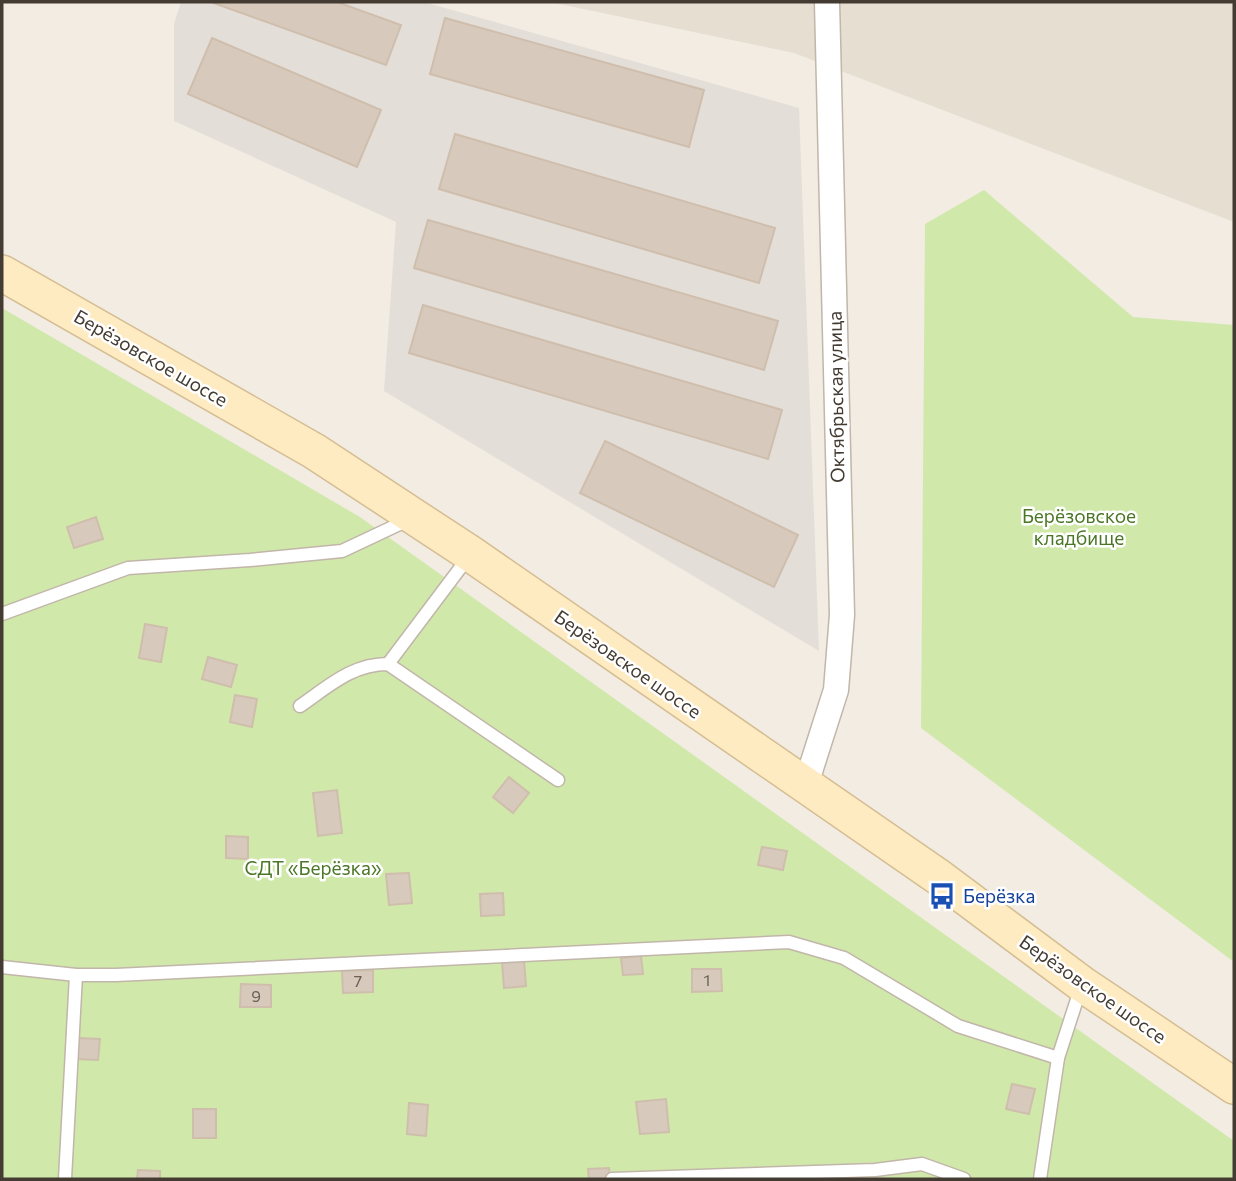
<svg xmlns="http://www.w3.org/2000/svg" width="1236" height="1181" font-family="Commissioner,sans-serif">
	<rect width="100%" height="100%" fill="#f2ece3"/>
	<polygon fill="#e6ded1" points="550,2 1234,2 1234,222 794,53"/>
	<polygon fill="#e4ded9" points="181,2 424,2 799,108 819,651 384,391 396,222 174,121 174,24"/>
	<g fill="#d1e8ab">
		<polygon points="984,190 1133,317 1234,325 1234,962 921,728 925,224"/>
		<polygon points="2,308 360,517 1234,1141 1234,1179 2,1179"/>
	</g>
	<g fill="#d7cabc" stroke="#cfbeac" stroke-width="2">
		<polygon points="211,2 337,2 401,25 386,65"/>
		<polygon points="445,18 704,90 689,147 430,74"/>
		<polygon points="212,38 381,110 357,167 188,94"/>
		<polygon points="455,134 775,228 759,283 439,189"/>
		<polygon points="428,220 778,321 764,370 414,268"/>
		<polygon points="423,305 782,410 768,459 409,353"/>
		<polygon points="605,441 798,535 774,587 580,493"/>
		<polygon points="96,517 103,539 74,548 67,527"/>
		<polygon points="145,624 167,628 161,662 139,658"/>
		<polygon points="208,657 237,665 231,687 202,679"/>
		<polygon points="235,695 257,699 252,727 230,722"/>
		<polygon points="509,777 529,793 513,813 493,797"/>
		<polygon points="337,790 342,833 318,836 313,793"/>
		<polygon points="226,836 248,837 248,859 226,858"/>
		<polygon points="762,847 787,851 783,870 758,865"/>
		<polygon points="409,873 412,903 389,905 386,874"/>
		<polygon points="503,893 504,915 481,916 480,894"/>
		<polygon points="641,956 643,974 623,975 621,958"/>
		<polygon points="524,960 526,986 504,988 502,962"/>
		<polygon points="692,969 721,969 722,991 692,992"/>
		<polygon points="373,970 373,992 343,993 342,971"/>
		<polygon points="241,984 271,985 271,1007 240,1007"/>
		<polygon points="78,1038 100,1039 98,1060 76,1059"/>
		<polygon points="1012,1084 1035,1089 1029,1114 1006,1109"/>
		<polygon points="666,1099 669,1132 640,1134 636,1102"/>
		<polygon points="409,1103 428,1105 426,1136 407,1134"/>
		<rect x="193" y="1109" width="23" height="29"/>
		<polygon points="609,1168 610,1179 589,1179 588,1169"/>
		<polygon points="138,1170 160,1171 160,1179 137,1179"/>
	</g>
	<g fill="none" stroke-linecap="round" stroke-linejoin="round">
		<defs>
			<g id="lane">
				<polyline points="2,614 128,568 250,560 342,551 410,519"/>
				<polyline points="388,664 470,555"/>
				<path d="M 300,706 C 329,686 352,664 388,664 L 558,780"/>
				<polyline points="2,967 76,975 116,975 789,942 844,958 958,1026 1058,1058"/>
				<polyline points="65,1179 76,975"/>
				<polyline points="612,1179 875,1170 922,1164 964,1179"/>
				<polyline points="1040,1179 1058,1058 1081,987"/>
			</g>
			<polyline id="street" points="805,787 836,690 842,615 827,2"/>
			<polyline id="secondary" points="2,273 314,451 471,554 940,878 1082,984 1234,1086"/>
		</defs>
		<use href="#lane" stroke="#c1b6a9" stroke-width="15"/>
		<use href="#street" stroke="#c1b6a9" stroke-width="27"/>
		<use href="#secondary" stroke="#d4bd92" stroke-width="38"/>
		<use href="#lane" stroke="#fff" stroke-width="12"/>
		<use href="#street" stroke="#fff" stroke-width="24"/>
		<use href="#secondary" stroke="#ffebc1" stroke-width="35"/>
	</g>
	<defs>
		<symbol id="bus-bare" viewBox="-9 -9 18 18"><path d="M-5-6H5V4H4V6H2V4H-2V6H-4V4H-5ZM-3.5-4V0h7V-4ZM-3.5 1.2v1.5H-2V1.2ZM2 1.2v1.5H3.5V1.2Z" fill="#1a4fb4" stroke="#fff" stroke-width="2.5" paint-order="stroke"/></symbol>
	</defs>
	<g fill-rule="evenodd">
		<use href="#bus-bare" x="923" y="877" width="38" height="38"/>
	</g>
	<g text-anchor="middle" stroke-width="5" stroke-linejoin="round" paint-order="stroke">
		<g font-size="16" fill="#696055">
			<text x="707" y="986">1</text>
			<text x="358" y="987">7</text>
			<text x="256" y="1002">9</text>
		</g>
		<g font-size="19" fill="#443c33" stroke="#fff">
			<text transform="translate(151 358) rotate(30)" y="7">Берёзовское шоссе</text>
			<text transform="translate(836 397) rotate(-91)" y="7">Октябрьская улица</text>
			<text transform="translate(628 664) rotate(35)" y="7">Берёзовское шоссе</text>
			<text transform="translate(1093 989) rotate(35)" y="7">Берёзовское шоссе</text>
		</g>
		<g font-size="19" fill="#4b7626" stroke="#fff">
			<text x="1079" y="523">Берёзовское<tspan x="1079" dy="22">кладбище</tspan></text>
			<text x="313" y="875">СДТ «Берёзка»</text>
		</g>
		<g font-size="19" fill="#164399" stroke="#fff" text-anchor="start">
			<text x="963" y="903">Берёзка</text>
		</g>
	</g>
	<rect width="1236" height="1181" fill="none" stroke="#443c33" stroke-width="7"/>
</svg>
